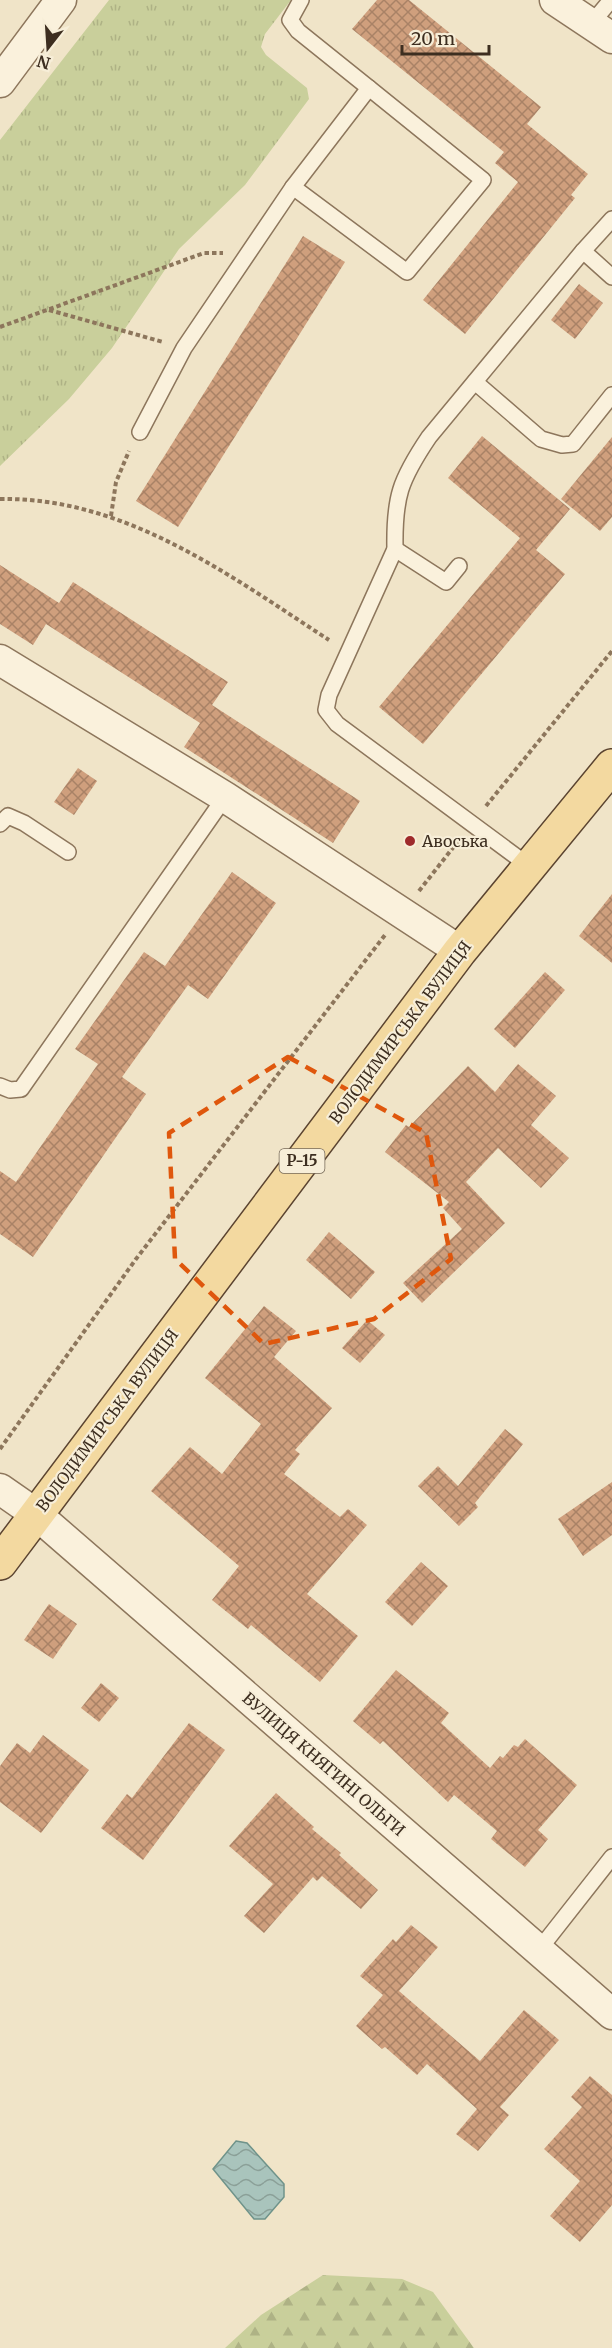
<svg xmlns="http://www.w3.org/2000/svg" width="612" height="2348" font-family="Merriweather,serif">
	<defs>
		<pattern id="grass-tufts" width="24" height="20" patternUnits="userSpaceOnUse" patternTransform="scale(1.5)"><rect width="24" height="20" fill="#c9cf9b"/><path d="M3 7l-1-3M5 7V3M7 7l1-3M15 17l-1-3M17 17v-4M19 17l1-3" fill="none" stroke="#aeb285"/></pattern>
		<pattern id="forest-firs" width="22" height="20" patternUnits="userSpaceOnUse" patternTransform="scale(1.5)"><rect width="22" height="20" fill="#c9cf9b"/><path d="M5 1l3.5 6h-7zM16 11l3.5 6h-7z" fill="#aeb285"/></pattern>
		<pattern id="water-waves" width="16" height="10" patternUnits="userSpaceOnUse" patternTransform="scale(1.5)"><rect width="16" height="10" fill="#a9c4bc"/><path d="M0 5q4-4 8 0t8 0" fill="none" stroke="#8ba098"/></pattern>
		<pattern id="building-cross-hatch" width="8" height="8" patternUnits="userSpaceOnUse" patternTransform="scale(1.5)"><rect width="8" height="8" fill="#cf9f7d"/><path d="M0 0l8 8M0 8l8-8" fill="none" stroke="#a98266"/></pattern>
	</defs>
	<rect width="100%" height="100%" fill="#f0e4c8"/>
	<polygon fill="url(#grass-tufts)" points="109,0 291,0 265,34 261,47 266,55 307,88 309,99 245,185 179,249 112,348 69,399 0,466 0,140"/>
	<polygon fill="url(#forest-firs)" points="323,2275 402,2279 433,2292 474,2348 225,2348 261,2315"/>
	<polygon fill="url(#water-waves)" stroke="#6f938a" stroke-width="1.5" points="236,2141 247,2143 284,2184 284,2197 265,2219 254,2219 213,2169"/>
	<g fill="url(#building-cross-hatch)">
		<polygon points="377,0 409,0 541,107 527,124 588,174 571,195 575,198 465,334 423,300 518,182 495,163 504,152 352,29"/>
		<polygon points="303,236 345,262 178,527 136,501"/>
		<polygon points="579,284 603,303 575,339 551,320"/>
		<polygon points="482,436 570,509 536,550 565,574 423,744 379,707 520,538 448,478"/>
		<polygon points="612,437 612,517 600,531 561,499"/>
		<polygon points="0,565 59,603 73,582 228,682 212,705 360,801 333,843 184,747 200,723 46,624 33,645 0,624"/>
		<polygon points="78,768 97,781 74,815 54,802"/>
		<polygon points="232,872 276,903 208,999 188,985 122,1077 146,1094 33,1257 0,1234 0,1171 16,1182 98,1064 75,1049 144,952 165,966"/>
		<polygon points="612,894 612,963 579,936"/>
		<polygon points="545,972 565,990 515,1048 494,1029"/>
		<polygon points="518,1064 556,1096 531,1125 569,1158 541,1188 498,1148 466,1182 505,1223 422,1303 403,1283 462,1229 443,1208 449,1202 385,1152 406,1125 409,1127 468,1066 495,1092"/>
		<polygon points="329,1232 375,1272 351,1299 306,1260"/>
		<polygon points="264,1306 296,1331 274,1357 332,1408 295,1450 300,1454 284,1474 340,1517 348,1509 367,1525 307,1594 358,1636 320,1682 251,1625 248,1629 212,1600 239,1566 151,1491 190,1447 222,1474 261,1424 205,1378"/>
		<polygon points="367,1320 385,1335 360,1363 342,1348"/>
		<polygon points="505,1429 523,1444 475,1503 478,1507 459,1526 418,1486 438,1466 458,1486"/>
		<polygon points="612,1482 612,1535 583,1556 558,1519"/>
		<polygon points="421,1562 448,1586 412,1626 385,1602"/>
		<polygon points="49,1604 77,1624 53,1659 24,1640"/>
		<polygon points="396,1670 449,1713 441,1723 490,1768 500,1756 503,1758 514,1745 518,1747 525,1739 577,1785 538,1830 548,1839 525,1867 491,1839 497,1831 454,1795 448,1802 383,1741 380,1744 353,1721"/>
		<polygon points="101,1683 119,1698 99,1722 81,1708"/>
		<polygon points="189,1723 225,1750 143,1860 101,1828 127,1794 132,1798"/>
		<polygon points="43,1735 89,1770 41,1833 0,1802 0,1766 17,1743 30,1753"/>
		<polygon points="276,1793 314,1827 312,1829 341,1853 339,1855 378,1890 361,1909 322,1876 317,1881 313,1877 264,1933 244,1916 273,1884 229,1846"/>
		<polygon points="411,1925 438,1947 399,1991 480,2061 524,2010 559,2040 500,2107 509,2115 478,2151 456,2134 477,2109 427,2064 417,2075 385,2047 382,2049 356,2026 383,1995 360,1976 393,1939 396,1942"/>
		<polygon points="590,2076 612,2095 612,2205 580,2242 550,2216 580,2181 544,2149 582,2107 571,2097"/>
	</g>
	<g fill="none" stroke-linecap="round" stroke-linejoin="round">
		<defs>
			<g id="lane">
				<polyline points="591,24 611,0"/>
				<polyline points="293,187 407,272 483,180 369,88"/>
				<polyline points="583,251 612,277"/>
				<polyline points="475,382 541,439 562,445 573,444 612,395"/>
				<polyline points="140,432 184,348 293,187 369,88 298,31 290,20 301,0"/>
				<polyline points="395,549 446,582 459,566"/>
				<polyline points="0,824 8,816 24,823 68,852"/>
				<path d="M 529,866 L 337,724 L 326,710 L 329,695 L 395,549 C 394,497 400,480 429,437 L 583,251 L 612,219"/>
				<polyline points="0,1086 10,1090 21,1089 225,797"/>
				<polyline points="538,1951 612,1857"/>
			</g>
			<g id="street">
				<polyline points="555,0 612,38"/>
				<polyline points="0,82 61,0"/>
				<polyline points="0,660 225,797 460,951"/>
				<polyline points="0,1489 36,1514 612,2014"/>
			</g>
			<polyline id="primary" points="0,1563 460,951 612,766"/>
		</defs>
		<use href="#lane" stroke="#8d765c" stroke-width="18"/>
		<use href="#street" stroke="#8d765c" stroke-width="33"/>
		<use href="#primary" stroke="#5b4430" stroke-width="36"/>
		<g stroke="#8d765c" stroke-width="4" stroke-dasharray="4.5 3" stroke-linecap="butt">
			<polyline points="49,310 163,342"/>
			<polyline points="0,327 204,253 223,253"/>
			<path d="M 0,499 C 125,497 229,575 329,640"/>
			<polyline points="111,516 116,482 129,451"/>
			<polyline points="486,806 612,651"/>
			<polyline points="419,891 459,840"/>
			<polyline points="0,1449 136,1259 385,935"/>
		</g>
		<use href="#lane" stroke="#faf1dc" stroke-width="15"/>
		<use href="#street" stroke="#faf1dc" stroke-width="30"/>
		<use href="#primary" stroke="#f3d9a0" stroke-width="33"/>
	</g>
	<path fill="none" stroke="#df570d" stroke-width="4.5" stroke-dasharray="12 8" stroke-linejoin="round" d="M 288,1057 L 426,1133 L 451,1259 L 374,1319 L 264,1344 L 175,1259 L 169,1133 Z"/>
	<circle fill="#9e2a2b" stroke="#f7eed8" stroke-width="2" cx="410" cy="841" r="6"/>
	<g text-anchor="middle" stroke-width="4.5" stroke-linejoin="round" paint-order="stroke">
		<rect fill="#f7eed8" stroke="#756857" stroke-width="1.5" x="279.5" y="1149" width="45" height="24" rx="4.5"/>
		<g font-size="15" font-weight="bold" fill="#3d2e20">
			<text x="302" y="1166">Р-15</text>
		</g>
		<g font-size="16" fill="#3d2e20" stroke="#f7eed8" text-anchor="start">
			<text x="422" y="847">Авоська</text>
		</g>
		<g font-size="16" fill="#3d2e20" stroke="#f7eed8">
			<text transform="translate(400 1032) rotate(-53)" y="6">ВОЛОДИМИРСЬКА ВУЛИЦЯ</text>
			<text transform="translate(107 1420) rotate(-53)" y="6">ВОЛОДИМИРСЬКА ВУЛИЦЯ</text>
			<text transform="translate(324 1764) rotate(41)" y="6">ВУЛИЦЯ КНЯГИНІ ОЛЬГИ</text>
		</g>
	</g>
	<g transform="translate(48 48) rotate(197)" stroke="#f7eed8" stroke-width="4.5" paint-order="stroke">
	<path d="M0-4.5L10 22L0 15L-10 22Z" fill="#3d2e20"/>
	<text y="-9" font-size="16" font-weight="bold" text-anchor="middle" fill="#3d2e20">N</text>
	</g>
	<path d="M402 45v9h87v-9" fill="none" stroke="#3d2e20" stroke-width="3"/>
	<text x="411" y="45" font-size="18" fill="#3d2e20" stroke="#f7eed8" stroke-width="4.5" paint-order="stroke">20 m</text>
</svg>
